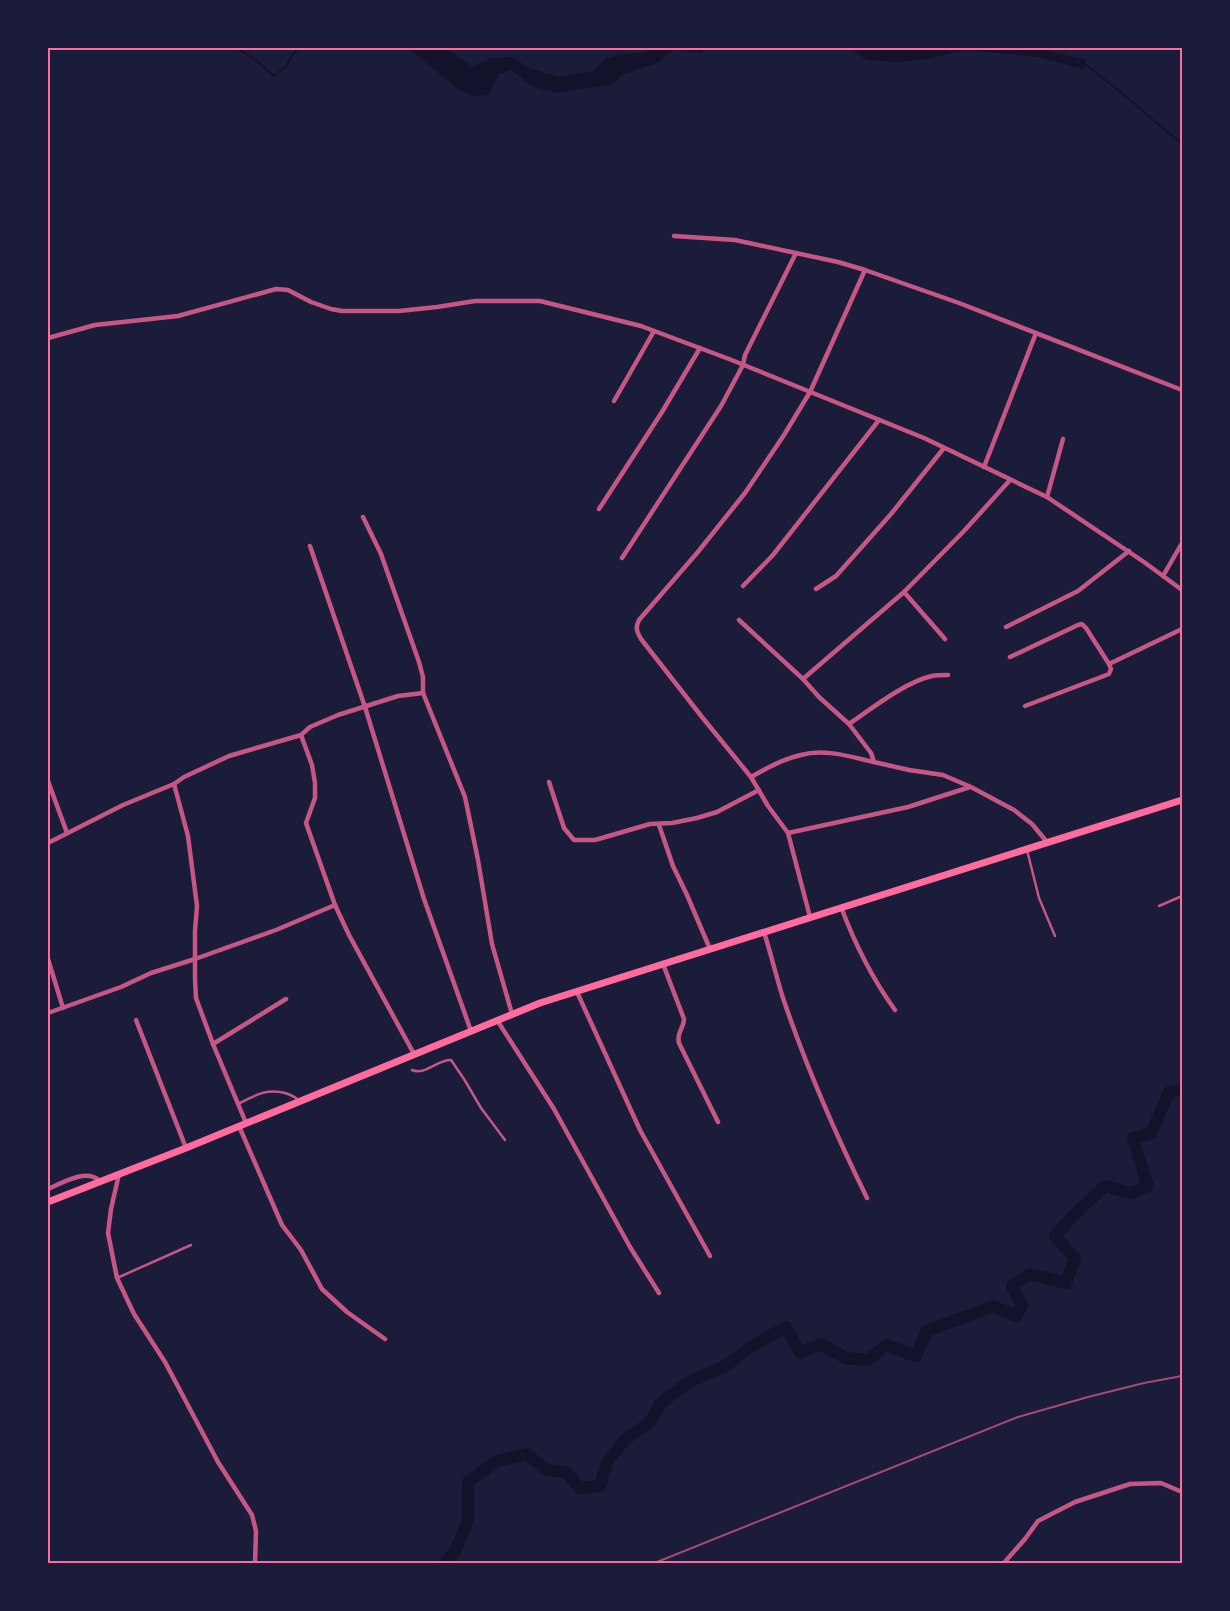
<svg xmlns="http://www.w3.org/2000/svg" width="1230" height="1611" font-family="'Fira Sans Condensed',sans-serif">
	<rect width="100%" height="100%" fill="#1b1b3a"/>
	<g fill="#12122b">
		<polygon points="409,48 446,48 472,67 491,58 513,57 529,68 558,77 594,71 605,59 623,54 646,53 651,48 705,48 702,53 674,49 659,62 624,74 612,84 556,93 532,86 512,70 499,74 488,95 474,96 460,91"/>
		<polygon points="850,48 869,48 873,50 908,50 926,48 1037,48 1086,60 1083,69 1038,57 966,50 928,59 897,62 867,60"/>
	</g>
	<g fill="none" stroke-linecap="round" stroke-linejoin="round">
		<g stroke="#12122b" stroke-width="2">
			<polyline points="237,48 257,61 274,76 285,67 298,48"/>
			<polyline points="1085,64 1112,85 1182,144"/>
		</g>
		<polyline stroke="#12122b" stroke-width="12" points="444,1564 455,1551 468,1521 468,1482 497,1461 527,1454 547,1470 566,1472 580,1488 600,1486 607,1462 625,1440 651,1421 660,1404 689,1382 725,1366 749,1348 786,1327 800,1353 821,1344 845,1358 868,1360 886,1345 916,1356 927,1331 993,1306 1016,1316 1022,1306 1012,1286 1030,1274 1066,1283 1075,1258 1055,1236 1072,1217 1105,1186 1131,1193 1148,1186 1133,1138 1151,1134 1169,1092 1182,1090"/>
		<g stroke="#c65784" stroke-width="2.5">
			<polyline points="1027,850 1039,898 1055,936"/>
			<polyline points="1159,906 1182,896"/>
			<path d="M 412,1070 C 425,1076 438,1059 451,1060 L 464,1079 L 481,1108 L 505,1140"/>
			<path d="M 238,1104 C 254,1096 266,1088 285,1093 C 290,1095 295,1096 299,1101"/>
			<polyline points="117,1278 191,1245"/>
		</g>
		<g stroke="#c65784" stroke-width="4.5">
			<polyline points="674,236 735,240 838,262 865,270 959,303 1182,390"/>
			<polyline points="48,338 95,325 178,316 276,289 288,290 311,302 331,309 342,311 399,311 437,307 475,301 540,301 641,326 729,359 924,438 1047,497 1144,562 1182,590"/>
			<polyline points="614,401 654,331"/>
			<polyline points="984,467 1036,333"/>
			<polyline points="1047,497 1063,439"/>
			<polyline points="599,509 662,412 700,348"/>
			<polyline points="363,517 381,554 419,662 423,677 423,693 465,797 478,860 492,944 512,1014"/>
			<polyline points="310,546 365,707 424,899 471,1031"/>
			<polyline points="622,558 721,406 743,365 745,355 796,253"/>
			<polyline points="1163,576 1182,543"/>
			<polyline points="743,586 773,555 879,420"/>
			<polyline points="816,589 836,576 891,514 944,448"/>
			<polyline points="904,592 945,639"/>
			<polyline points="739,620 803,679 819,697 849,724 871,753 874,762 909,770 943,775 971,787 1014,810 1032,824 1047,842"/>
			<polyline points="1006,627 1078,591 1129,551"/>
			<polyline points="1010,657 1078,625 1082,624 1086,628 1109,664 1182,629"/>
			<polyline points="803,679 904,592 964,531 1010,480"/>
			<polyline points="1025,706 1109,674 1111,669 1109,664"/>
			<path d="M 849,724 C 871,709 907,681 932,676 C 937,675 943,675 948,675"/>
			<polyline points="301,735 312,765 315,783 315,798 306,823 335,905 349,935 414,1054"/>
			<path d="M 751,777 C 767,768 783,759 801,755 C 824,748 851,757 874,762"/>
			<polyline points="48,781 67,833"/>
			<polyline points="549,782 564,828 574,840 595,840 650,824 672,823 697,818 717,812 759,790"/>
			<polyline points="174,784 188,836 197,906 195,931 195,979 196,998 213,1044 246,1123"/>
			<polyline points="659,825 673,866 687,895 710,949"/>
			<polyline points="788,833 908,807 970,787"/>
			<polyline points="48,843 123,805 174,784 184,777 229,756 301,735 310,727 338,715 398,696 423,693"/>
			<path d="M 841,907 C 855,944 871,977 895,1010"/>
			<path d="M 810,917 L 788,833 L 768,806 L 751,777 L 702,717 L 641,639 C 637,632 635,628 639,620 L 697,553 L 745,493 L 784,435 L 810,392 L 865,270"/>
			<path d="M 764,932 C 771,954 776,976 783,998 C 806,1066 835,1133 867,1198"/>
			<polyline points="48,959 63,1008"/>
			<path d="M 663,964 L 684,1019 C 684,1028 676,1033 679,1043 L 718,1122"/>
			<polyline points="577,992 640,1130 710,1256"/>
			<polyline points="48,1013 121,987 151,973 195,959 276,930 335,905"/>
			<polyline points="136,1020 186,1148"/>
			<polyline points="497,1020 554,1109 630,1247 659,1293"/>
			<polyline points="213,1044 286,999"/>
			<polyline points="239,1126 282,1225 301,1250 322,1289 347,1312 385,1339"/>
			<polyline points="119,1174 111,1209 108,1233 117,1278 134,1314 165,1362 218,1462 252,1515 256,1531 255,1564"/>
			<path d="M 48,1189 C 62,1183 86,1168 100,1181"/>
			<polyline points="1003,1564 1025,1539 1038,1521 1075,1502 1130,1484 1161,1483 1182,1492"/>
		</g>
		<polyline stroke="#ff6b9d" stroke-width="7" points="48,1202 186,1148 540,1003 1182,800"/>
		<polyline stroke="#a44b75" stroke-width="2" points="652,1564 1018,1417 1088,1397 1144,1383 1182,1376"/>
	</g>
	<rect width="1230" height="1611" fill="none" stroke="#1b1b3a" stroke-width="98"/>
	<rect x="49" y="49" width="1132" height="1513" fill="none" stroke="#ff6b9d" stroke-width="2"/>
</svg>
